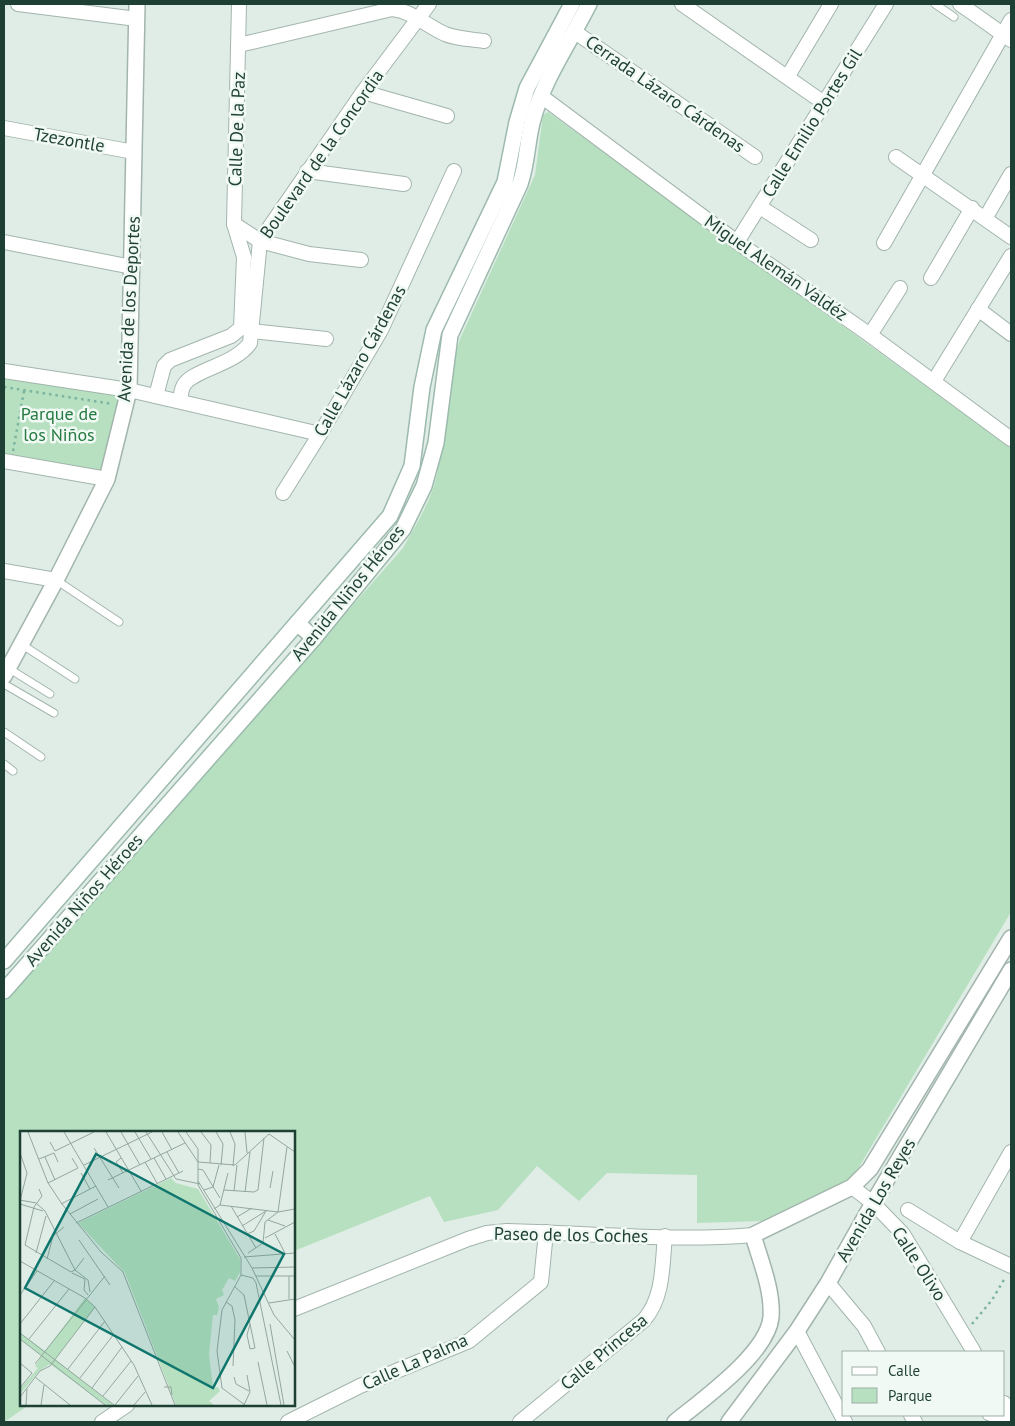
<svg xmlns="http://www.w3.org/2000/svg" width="1015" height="1426" font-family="'PT Sans',sans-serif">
	<rect width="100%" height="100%" fill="#e0ede6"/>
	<g fill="#b6e0bf">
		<path d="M 548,112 L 1011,448 L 1011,912 L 859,1167 L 847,1181 L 764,1221 L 697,1223 L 697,1175 L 607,1173 L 579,1201 L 537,1166 L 498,1210 L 444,1222 L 430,1196 L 294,1251 L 294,1132 L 21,1132 L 21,1405 L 29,1405 L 4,1422 L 4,1002 L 403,548 C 416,525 431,501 437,475 C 447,430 446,383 460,339 L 535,175 L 543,115 Z"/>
		<polygon points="4,371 127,392 104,476 4,460"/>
	</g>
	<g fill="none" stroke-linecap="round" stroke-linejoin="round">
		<defs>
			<g id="service">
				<polyline points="935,4 954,17"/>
				<polyline points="56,580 119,622"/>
				<polyline points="21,644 75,679"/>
				<polyline points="8,668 50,694"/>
				<polyline points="4,684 54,713"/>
				<polyline points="4,732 41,757"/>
				<polyline points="4,764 13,771"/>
			</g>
			<polyline id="pedestrian" points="988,1415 1005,1422"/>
			<g id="minor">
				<polyline points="18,4 137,19"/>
				<polyline points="239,4 234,224 260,241 309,254 361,260"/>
				<polyline points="682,4 824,103"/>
				<polyline points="960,4 1011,40"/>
				<polyline points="575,32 755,157"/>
				<path d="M 239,45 L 392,9 C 412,11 427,26 445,34 C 457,39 471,39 484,41"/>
				<polyline points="788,76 831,4"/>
				<polyline points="363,92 447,116"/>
				<polyline points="541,96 737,242 870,335 1011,439"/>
				<polyline points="4,128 134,152"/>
				<polyline points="896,157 1011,237"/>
				<polyline points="307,171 404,184"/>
				<polyline points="760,207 811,240"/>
				<polyline points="986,217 1011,174"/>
				<polyline points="4,242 132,267"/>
				<polyline points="737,242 886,4"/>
				<polyline points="884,243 1011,20"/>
				<polyline points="931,278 972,208"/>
				<polyline points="978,309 1011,334"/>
				<polyline points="252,331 326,339"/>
				<polyline points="870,335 900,288"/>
				<polyline points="4,371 129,390 320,434"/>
				<polyline points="934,381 1011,256"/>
				<polyline points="156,396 164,366 170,360 231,336 241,328 244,257 234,224"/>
				<path d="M 180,401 C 181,396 181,389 184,385 C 192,370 235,365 250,343 L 260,241 L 363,92 L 429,4"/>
				<polyline points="4,461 107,479"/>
				<polyline points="283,493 320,434 381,330 454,171"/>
				<polyline points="4,571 56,580"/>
				<polyline points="852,1187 873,1203 903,1234 974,1352"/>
				<polyline points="908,1210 960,1242 1011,1266"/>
				<polyline points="960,1242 1011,1152"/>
				<polyline points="828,1283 864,1326 878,1352"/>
				<path d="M 294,1309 L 468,1239 L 487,1233 L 507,1231 C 588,1233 672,1242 753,1235"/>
				<polyline points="797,1331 845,1422"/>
				<polyline points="1004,1403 1011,1415"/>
				<polyline points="911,1415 915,1422"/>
				<polyline points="102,1422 127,1405"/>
				<polyline points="288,1422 360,1386 469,1341 541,1282 546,1232"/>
				<path d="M 520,1422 L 644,1320 C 664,1297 662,1265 665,1236"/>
			</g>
			<g id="tertiary">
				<polyline points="297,623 314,638"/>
				<polyline points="4,676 56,580 107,479 129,390 137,4"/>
				<path d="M 675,1422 C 703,1399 768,1353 771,1317 C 773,1290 760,1260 753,1235 L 852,1187 L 870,1169 L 1011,938"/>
				<polyline points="729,1422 797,1331 828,1283 873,1203 1011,970"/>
			</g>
			<g id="secondary">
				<polyline points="4,961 390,516 412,466 422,387 434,330 505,182 517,122 527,88 572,4"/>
				<path d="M 4,991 L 314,638 L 403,529 L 424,486 L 436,443 L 450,335 L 520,184 C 527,164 527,143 532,123 C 542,81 570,42 589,4"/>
			</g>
		</defs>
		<use href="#service" stroke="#a2b5ad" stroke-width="9"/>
		<use href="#pedestrian" stroke="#a2b5ad" stroke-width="12"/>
		<use href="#minor" stroke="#a2b5ad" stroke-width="16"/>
		<use href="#tertiary" stroke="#a2b5ad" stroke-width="18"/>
		<use href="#secondary" stroke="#9dbaae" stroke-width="18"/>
		<g stroke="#7cb49f" stroke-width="2.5" stroke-dasharray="2.5 4" stroke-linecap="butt">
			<polyline points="4,387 113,404"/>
			<polyline points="13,451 24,391"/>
			<polyline points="972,1324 992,1300 1005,1278"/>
		</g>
		<use href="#service" stroke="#fff" stroke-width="7"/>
		<use href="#pedestrian" stroke="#fff" stroke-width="10"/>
		<use href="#minor" stroke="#fff" stroke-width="14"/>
		<use href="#tertiary" stroke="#fff" stroke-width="15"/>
		<use href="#secondary" stroke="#fff" stroke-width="15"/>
	</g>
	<g text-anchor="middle" stroke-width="5" stroke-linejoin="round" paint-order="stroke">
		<g font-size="18" fill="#1e3f34" stroke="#f1f9f4">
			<text transform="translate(665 94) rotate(35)" y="6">Cerrada Lázaro Cárdenas</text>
			<text transform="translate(812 123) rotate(-58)" y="6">Calle Emilio Portes Gil</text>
			<text transform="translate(237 129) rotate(-88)" y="6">Calle De la Paz</text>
			<text transform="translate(69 140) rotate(10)" y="6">Tzezontle</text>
			<text transform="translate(322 154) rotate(-55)" y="6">Boulevard de la Concordia</text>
			<text transform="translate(776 268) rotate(35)" y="6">Miguel Alemán Valdéz</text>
			<text transform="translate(129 309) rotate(-87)" y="6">Avenida de los Deportes</text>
			<text transform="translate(360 361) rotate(-61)" y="6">Calle Lázaro Cárdenas</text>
			<text transform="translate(348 593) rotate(-51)" y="6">Avenida Niños Héroes</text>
			<text transform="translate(84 900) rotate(-49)" y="6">Avenida Niños Héroes</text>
			<text transform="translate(876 1200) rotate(-60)" y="6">Avenida Los Reyes</text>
			<text transform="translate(571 1235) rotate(1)" y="6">Paseo de los Coches</text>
			<text transform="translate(919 1264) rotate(57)" y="6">Calle Olivo</text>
			<text transform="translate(604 1352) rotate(-40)" y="6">Calle Princesa</text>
			<text transform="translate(415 1362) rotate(-24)" y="6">Calle La Palma</text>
		</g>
		<g font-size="18" fill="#247a40" stroke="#f1f9f4">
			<text x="59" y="420">Parque de<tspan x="59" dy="21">los Niños</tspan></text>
		</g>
	</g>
	<g transform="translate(20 1131)">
		<rect width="275" height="275" fill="#e0ede6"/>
		<path d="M 151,47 L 156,52 L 178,58 L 220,128 L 220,141 L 215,150 L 209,147 L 202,159 L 204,164 L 196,168 L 199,176 L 197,184 L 193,184 L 189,223 L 193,257 L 198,256 L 200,260 L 189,270 L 194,274 L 156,274 L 105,142 L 58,92 ZM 65,167 L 75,176 L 35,228 L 93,274 L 86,274 L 30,233 L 19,240 L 0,263 L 0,258 L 18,237 L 15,235 L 22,225 L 0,208 L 0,202 L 25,220 Z" fill="#b6e0bf"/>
		<path fill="none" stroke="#92a79f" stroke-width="1" d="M 8,1 L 28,52 L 42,73 L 81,121 L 103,141 L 155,274M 44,1 L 88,76M 86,1 L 121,60M 101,1 L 120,34M 115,1 L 131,28M 126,1 L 156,48 L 180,53M 142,1 L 152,19M 158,1 L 178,31M 166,1 L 178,18 L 178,54 L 221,127 L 221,144 L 202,179 L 197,220 L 202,257 L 225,274M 181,1 L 191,14 L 190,32M 196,1 L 203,13 L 201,34M 210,1 L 215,13 L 213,35M 225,1 L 227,22M 249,3 L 275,21M 30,11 L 35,20 L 74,1M 74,17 L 99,57M 147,21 L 159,42M 0,22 L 7,42 L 0,70M 25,26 L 35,49M 101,27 L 96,31 L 103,42M 134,27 L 146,48M 19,28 L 34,22 L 38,31M 125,31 L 137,52M 178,31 L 215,34 L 249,3M 64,34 L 132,1M 178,38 L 183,39 L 200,67M 61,42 L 70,58M 88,49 L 165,12M 178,50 L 232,137 L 254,184 L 275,209M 28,52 L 58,37 L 52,27M 250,57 L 253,40M 19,58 L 22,65 L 14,76 L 5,114 L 51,141 L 55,139M 184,59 L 193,56 L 199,34M 204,59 L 234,61 L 238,59 L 244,7M 214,60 L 217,34M 225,61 L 230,21M 0,69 L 16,72 L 25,80 L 55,139 L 68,149 L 70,161M 0,73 L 23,80M 41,73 L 76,55M 200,74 L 258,81 L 275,78M 211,75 L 236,117M 194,78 L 200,74 L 208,42M 50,83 L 78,68M 217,86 L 232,77M 248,89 L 265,95M 56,92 L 163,40M 222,95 L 246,80M 227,103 L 234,100 L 246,80M 255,103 L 265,122M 245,107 L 275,91M 59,109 L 90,154M 243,112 L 245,91 L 258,81 L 267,16M 16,122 L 26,85M 228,122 L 243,112M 224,126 L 275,122M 27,128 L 33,105 L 44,96M 0,130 L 65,167 L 75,176 L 114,234 L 132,274M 232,137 L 275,136M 55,139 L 64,127M 52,142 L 65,148 L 64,159 L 68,164M 221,144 L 233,147 L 236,152 L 261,274M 236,145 L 275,145M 269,145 L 269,168M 215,156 L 224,164 L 230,193 L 235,217 L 230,218 L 227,204 L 230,193M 0,164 L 17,140M 206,171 L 212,175 L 215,189 L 213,235M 249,172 L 275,168M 0,193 L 34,150M 250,193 L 264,274M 0,202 L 94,274M 0,208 L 85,274M 9,208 L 49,158M 267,220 L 274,234M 238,231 L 247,274M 0,232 L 12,242 L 0,257M 15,233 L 85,145M 48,238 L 85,190M 15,246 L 50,274M 214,246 L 216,253 L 229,260M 60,247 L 94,203M 144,256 L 151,256 L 152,264M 72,257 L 102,216M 83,265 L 111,230M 0,266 L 20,240 L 30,235 L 75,176M 6,274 L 7,258M 21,274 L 24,254M 95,274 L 118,245M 114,274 L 125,261M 224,274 L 230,261 L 227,244"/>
		<path fill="#0f766e" fill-opacity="0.15" stroke="#0f766e" stroke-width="2.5" d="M 76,23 L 264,123 L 193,257 L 5,157 Z"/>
		<rect width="275" height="275" fill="none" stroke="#1e3f34" stroke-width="2.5"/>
	</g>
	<rect width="1015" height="1426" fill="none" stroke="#1e3f34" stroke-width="10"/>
	<rect x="842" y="1351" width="162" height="65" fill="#f1f9f4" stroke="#9dafa7"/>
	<rect x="852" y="1367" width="25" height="8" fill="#ffffff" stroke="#9dafa7"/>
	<text x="888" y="1376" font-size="15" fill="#1e3f34">Calle</text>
	<rect x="852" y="1388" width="25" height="15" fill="#b6e0bf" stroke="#9dafa7"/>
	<text x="888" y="1401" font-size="15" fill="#1e3f34">Parque</text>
</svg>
